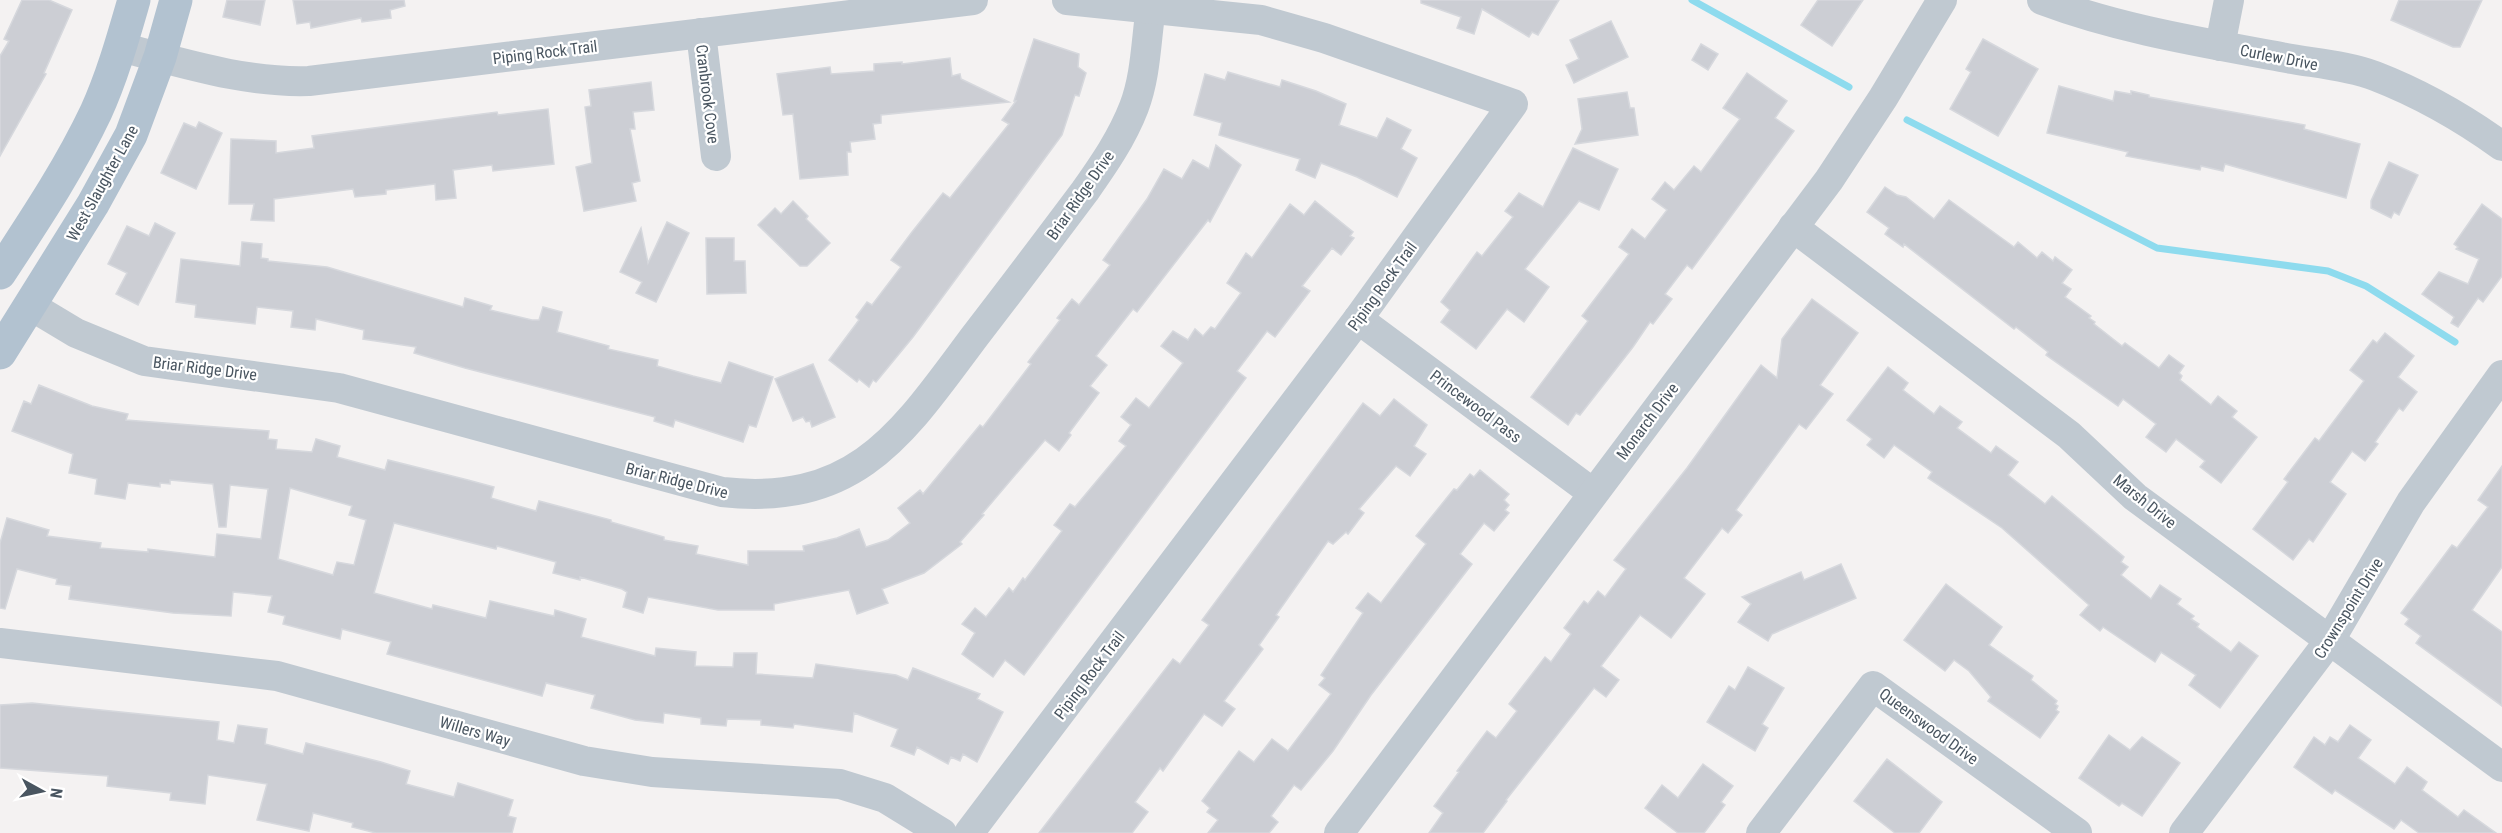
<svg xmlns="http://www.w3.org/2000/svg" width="2502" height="833" font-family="'Roboto Condensed',sans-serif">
	<rect width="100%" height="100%" fill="#f4f2f2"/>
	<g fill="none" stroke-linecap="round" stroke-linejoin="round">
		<g stroke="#8edbee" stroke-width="7">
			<polyline points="1692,0 1849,87"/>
			<polyline points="1907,120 2157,248 2328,271 2366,286 2455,342"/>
		</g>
	</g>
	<g fill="#ccced4" stroke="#d6d8dd" stroke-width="1.5" fill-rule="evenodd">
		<polygon points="22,0 49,0 72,10 44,73 46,74 0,156 0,56 9,41 4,39"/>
		<polygon points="227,0 265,0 260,25 223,17"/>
		<polygon points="293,0 404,0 405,6 390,10 391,18 362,22 361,18 311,28 310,22 297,24"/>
		<polygon points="1421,0 1559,0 1538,35 1532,32 1529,37 1482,9 1474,34 1457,28 1461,17 1421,3"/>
		<polygon points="1818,0 1863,0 1832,46 1801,25"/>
		<polygon points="2399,0 2482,0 2460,47 2453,47 2391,20"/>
		<polygon points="1611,21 1628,57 1574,83 1566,65 1579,59 1570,40"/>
		<polygon points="1034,39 1079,54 1078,67 1086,73 1079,96 1075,95 1062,135 913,337 876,382 873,380 869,387 859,379 857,382 829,360 859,320 856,317 867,302 872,305 901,267 891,260 912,232 943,193 950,198 1009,124 1002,120 1016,101 1014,101"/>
		<polygon points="1983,39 2038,69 1998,136 1950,109 1971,72 1966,69"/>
		<polygon points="1701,44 1718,54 1708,70 1692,60"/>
		<polygon points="950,58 952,76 960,74 961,79 1009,102 881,115 881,123 873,124 875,139 850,142 851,152 847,152 848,175 800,179 793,114 783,115 777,74 830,67 831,74 874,71 874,64 902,62 902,64"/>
		<polygon points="1228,72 1280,87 1282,80 1316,91 1346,104 1339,125 1377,138 1387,118 1411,130 1401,149 1417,158 1397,197 1357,177 1321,163 1315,178 1296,170 1300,159 1219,135 1222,123 1194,115 1205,74 1225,80"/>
		<polygon points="1747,73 1787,101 1775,118 1794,131 1692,269 1687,265 1665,294 1672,299 1653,324 1650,322 1633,347 1580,415 1576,413 1568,425 1531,397 1588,321 1582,316 1629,254 1619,247 1632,229 1645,239 1667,210 1652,199 1665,182 1674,190 1694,166 1701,172 1740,119 1723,108"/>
		<polygon points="651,82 654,110 633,112 635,129 630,129 640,181 632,183 636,201 584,211 576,167 592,163 585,107 591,106 589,90"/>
		<polygon points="2059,86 2113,101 2115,91 2131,94 2131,91 2149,95 2149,97 2305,125 2304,129 2360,144 2346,198 2225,164 2223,171 2201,166 2200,170 2126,156 2128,152 2047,133"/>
		<polygon points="1627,92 1630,108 1634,108 1638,135 1575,144 1582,129 1578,99"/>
		<polygon points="548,109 554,164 493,171 492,165 453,170 456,198 436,200 435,184 386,190 386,194 355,197 353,189 274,199 274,221 251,220 254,204 229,204 231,139 276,141 276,153 314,148 312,136 497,112 498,115"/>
		<polygon points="199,122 222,133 196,189 161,173 184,123 196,128"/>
		<path d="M 1216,145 L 1241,165 L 1210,222 L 1208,220 L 1137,312 L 1133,309 L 1096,356 L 1107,365 L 1090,386 L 1099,393 L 1069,433 L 1071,435 L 1059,451 L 1045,440 L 982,514 L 984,515 L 960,542 L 962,544 L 924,573 L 882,589 L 888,603 L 857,614 L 849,590 L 774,604 L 774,610 L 718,610 L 648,597 L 643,613 L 623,607 L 627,592 L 622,589 L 580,577 L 580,580 L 553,573 L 556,562 L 497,546 L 496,549 L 394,523 L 374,593 L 432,609 L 433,605 L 486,618 L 490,601 L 554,616 L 555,610 L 586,619 L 581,637 L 655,656 L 656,648 L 696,652 L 695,666 L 733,667 L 734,653 L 757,653 L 756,674 L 813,678 L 816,664 L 896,675 L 908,680 L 913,668 L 980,694 L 977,699 L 1003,712 L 977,762 L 963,754 L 960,761 L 951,757 L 948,764 L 917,747 L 914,755 L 891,746 L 898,729 L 854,713 L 852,732 L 794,724 L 793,728 L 761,725 L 761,720 L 727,719 L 726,726 L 701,724 L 701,718 L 664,713 L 663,723 L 635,720 L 591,708 L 595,695 L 546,683 L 542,696 L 387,654 L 391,642 L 342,629 L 340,639 L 283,624 L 285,616 L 268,612 L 272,596 L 233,592 L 231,616 L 173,613 L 69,599 L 71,586 L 56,584 L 57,579 L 17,569 L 5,609 L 0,608 L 0,543 L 7,518 L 49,530 L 47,536 L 101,543 L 100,548 L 148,552 L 148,549 L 215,557 L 217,534 L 261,539 L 268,489 L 230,485 L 226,527 L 219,527 L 213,484 L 170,480 L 170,484 L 160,483 L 160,487 L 128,483 L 125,499 L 95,494 L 97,479 L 69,473 L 73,454 L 12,431 L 24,401 L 31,404 L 39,385 L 92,406 L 128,414 L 126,420 L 269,431 L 268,439 L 277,440 L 276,449 L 312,452 L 316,439 L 340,446 L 337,457 L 385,470 L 388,460 L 468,480 L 494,487 L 491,498 L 536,511 L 539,501 L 611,520 L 611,522 L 664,537 L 664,540 L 698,546 L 696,554 L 748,565 L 748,551 L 804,551 L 803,546 L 837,538 L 859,529 L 866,547 L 888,540 L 910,523 L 898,508 L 920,490 L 923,494 L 980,425 L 983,427 L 1031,364 L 1028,362 L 1060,320 L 1057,318 L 1072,299 L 1079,305 L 1110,265 L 1103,260 L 1147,199 L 1164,169 L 1182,179 L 1193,160 L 1209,169 ZM 290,488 L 352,506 L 349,515 L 366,520 L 354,565 L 337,562 L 333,575 L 278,559 Z"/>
		<polygon points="1573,148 1618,169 1599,210 1579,201 1525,269 1549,287 1524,322 1507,309 1476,349 1441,322 1450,310 1441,302 1477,252 1482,256 1513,217 1505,211 1519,193 1543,207"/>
		<polygon points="2389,162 2418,175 2399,215 2394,212 2391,218 2371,208 2371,201"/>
		<polygon points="1885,187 1897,195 1906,197 1934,219 1949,200 2014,247 2018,242 2037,258 2042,252 2053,261 2055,257 2072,270 2062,283 2071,289 2065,297 2091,316 2089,318 2095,322 2094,324 2122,346 2125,343 2159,368 2169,355 2184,366 2179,373 2182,376 2180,380 2211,405 2218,396 2237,411 2232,417 2257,437 2221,483 2200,467 2205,461 2176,439 2166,452 2146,437 2156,424 2123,399 2118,406 2046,355 2048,352 2016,327 2014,329 1904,244 1903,247 1885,234 1889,228 1867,212"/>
		<polygon points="793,201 808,216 806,219 830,243 807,266 800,266 758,225 775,208 781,214"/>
		<polygon points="1315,201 1353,232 1350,236 1354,238 1341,255 1332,248 1302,286 1310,291 1275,337 1267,331 1237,371 1246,378 1024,675 1005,660 993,677 962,654 975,633 962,624 975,608 986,617 1009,588 1013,592 1023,578 1025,580 1062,531 1054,525 1070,504 1075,507 1126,446 1119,441 1131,425 1121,417 1136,398 1149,408 1183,363 1161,346 1173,331 1188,340 1195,329 1203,336 1211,327 1215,329 1241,293 1227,283 1246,253 1252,258 1290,204 1304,215"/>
		<polygon points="2482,204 2502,219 2502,276 2483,302 2478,298 2458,327 2451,323 2454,317 2422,294 2439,272 2468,284 2479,259 2456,249 2458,247 2454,244"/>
		<polygon points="667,222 689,233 656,302 636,293 642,282 620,272 641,228 648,263"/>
		<polygon points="155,223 175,233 138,305 116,294 127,273 108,264 127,226 149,236"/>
		<polygon points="706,238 734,238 734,261 745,261 746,293 707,294"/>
		<polygon points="242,242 262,244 261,258 268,259 268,261 327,267 463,307 465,298 492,306 490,310 532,320 539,320 543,307 562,312 557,332 609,346 608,349 658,360 657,366 693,376 721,383 729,362 773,377 756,427 749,425 743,442 675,420 673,427 654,421 655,417 465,368 414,353 416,347 363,339 364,330 316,319 315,330 291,327 293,311 257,307 255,324 195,317 196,305 176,302 181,259 240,266"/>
		<polygon points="1812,299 1858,333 1820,385 1833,394 1806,429 1799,424 1736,510 1742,515 1728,533 1722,528 1684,578 1705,594 1671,638 1640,615 1601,666 1619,680 1606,697 1594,688 1506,800 1507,801 1483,833 1429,833 1443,813 1434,806 1459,772 1457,771 1487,731 1496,738 1517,711 1509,704 1545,657 1551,662 1571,634 1564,628 1584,601 1588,604 1598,591 1605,597 1626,569 1614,560 1687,468 1761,365 1777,378 1782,339"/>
		<polygon points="2385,333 2414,356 2398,377 2417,392 2403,411 2399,408 2375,442 2378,444 2365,461 2352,451 2330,482 2346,494 2313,542 2309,539 2293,560 2253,529 2288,482 2284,479 2315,438 2319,441 2364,381 2350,370 2373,340 2377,343"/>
		<polygon points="813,364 835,417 812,427 810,421 806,422 803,417 793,421 775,379"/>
		<polygon points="1888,367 1908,383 1903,390 1934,414 1940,406 1962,422 1957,428 1991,453 1996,446 2018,462 2008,475 2045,504 2052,496 2124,557 2121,562 2128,567 2121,575 2151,599 2160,585 2181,599 2177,604 2194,616 2191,619 2199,624 2197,627 2231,652 2239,642 2258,656 2220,708 2189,685 2196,675 2161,652 2155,662 2103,627 2100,631 2080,615 2089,605 2002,528 1928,478 1932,472 1894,445 1884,458 1867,445 1872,439 1847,420"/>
		<polygon points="1394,399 1427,425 1414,446 1426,454 1410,476 1396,466 1359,509 1364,513 1348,534 1346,532 1333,544 1328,541 1276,615 1279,617 1259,645 1263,649 1224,701 1235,709 1222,726 1204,714 1163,771 1160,768 1135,802 1148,812 1132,833 1039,833 1173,659 1180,664 1209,625 1202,620 1363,403 1380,416"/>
		<polygon points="2502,466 2502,567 2472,610 2502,632 2502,706 2416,643 2421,636 2405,624 2409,619 2401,613 2452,545 2457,548 2488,507 2478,500"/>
		<polygon points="1480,470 1509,494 1504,500 1509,505 1505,510 1509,513 1494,531 1484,523 1460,554 1472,564 1371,695 1333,751 1301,790 1294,785 1271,816 1278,822 1269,833 1208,833 1218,820 1207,812 1210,808 1202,801 1239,751 1254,762 1272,739 1288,751 1331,694 1319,685 1325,678 1321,675 1363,613 1356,608 1368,593 1381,603 1426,544 1416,536 1454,489 1457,490 1470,474 1474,477"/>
		<polygon points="1841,564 1856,598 1772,634 1768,641 1738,622 1751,604 1742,597 1801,572 1804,580"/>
		<polygon points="1946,584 2002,627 1989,645 2033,676 2031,680 2057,701 2055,704 2058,706 2056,710 2059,712 2040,738 1988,701 1991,697 1969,671 1954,660 1945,671 1904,640"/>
		<polygon points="1748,667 1784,688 1762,724 1768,728 1755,751 1707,722 1729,686 1735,690"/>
		<polygon points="32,703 219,722 217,740 234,743 238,725 267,729 265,744 303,754 306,743 381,762 410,771 406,784 454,797 458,783 513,800 508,816 516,818 512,833 376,833 352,827 353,823 313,813 309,831 257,820 267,784 208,775 205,804 170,800 171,793 107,786 108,776 0,768 0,705"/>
		<polygon points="2350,725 2371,740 2358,758 2395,784 2407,767 2427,782 2422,790 2458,817 2464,810 2496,833 2419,833 2401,820 2394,829 2335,790 2332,794 2294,767 2314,737 2325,745 2330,737 2338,742"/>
		<polygon points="2109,735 2130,750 2142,737 2180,763 2142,816 2122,803 2119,806 2079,778"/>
		<polygon points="1887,759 1942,802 1919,833 1895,833 1854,801"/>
		<polygon points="1703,764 1733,786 1721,802 1725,805 1704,833 1678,833 1645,808 1662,785 1678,798"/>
	</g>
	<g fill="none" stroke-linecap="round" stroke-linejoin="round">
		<g stroke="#c0c9d1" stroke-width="30">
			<path d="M 2042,0 C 2119,29 2200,42 2281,57 C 2311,63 2346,65 2375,76 C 2419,93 2463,118 2502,146"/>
			<polyline points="701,33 716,156"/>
			<polyline points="2220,46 2229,0"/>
			<path d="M 120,47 C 183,63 244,83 309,81 L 973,0"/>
			<polyline points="1793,227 2069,435 2135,497 2502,767"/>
			<path d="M 31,306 L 76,333 L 144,361 L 339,388 L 722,492 C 858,507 903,432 975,336 C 1012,288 1049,239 1085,191 C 1104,164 1122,138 1134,107 C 1146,76 1146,40 1151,7"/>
			<polyline points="1358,319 1593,493"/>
			<polyline points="0,643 277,676 584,761 652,772 840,784 885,798 942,833"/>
			<polyline points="969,833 1358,319 1513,104 1324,38 1261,20 1067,0"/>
			<polyline points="1339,833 1829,180 1883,98 1942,0"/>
			<polyline points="1761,833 1873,686 2077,833"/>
			<polyline points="2184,833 2330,640 2411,502 2502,375"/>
		</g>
		<g stroke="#b2c2d0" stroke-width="33">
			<path d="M 0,273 C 34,221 69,169 96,112 C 112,77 123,38 134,0"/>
			<polyline points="0,353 93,204 131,135 160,57 176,0"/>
		</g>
	</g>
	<g text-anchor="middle" stroke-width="4.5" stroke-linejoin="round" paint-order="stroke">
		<g font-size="16" fill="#495560" stroke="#fff">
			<text transform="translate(545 52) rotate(-7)" y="6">Piping Rock Trail</text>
			<text transform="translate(2279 57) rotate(11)" y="6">Curlew Drive</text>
			<text transform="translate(708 94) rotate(83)" y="6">Cranbrook Cove</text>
			<text transform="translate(102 183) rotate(-61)" y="6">West Slaughter Lane</text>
			<text transform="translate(1080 195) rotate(-55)" y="6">Briar Ridge Drive</text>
			<text transform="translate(1382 286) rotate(-54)" y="6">Piping Rock Trail</text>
			<text transform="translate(205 368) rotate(7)" y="6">Briar Ridge Drive</text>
			<text transform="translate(1476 406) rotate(37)" y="6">Princewood Pass</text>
			<text transform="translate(1647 421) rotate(-53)" y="6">Monarch Drive</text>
			<text transform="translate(677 480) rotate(14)" y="6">Briar Ridge Drive</text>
			<text transform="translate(2145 501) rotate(39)" y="6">Marsh Drive</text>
			<text transform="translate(2348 608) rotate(-58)" y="6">Crownspoint Drive</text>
			<text transform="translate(1089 675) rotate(-53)" y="6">Piping Rock Trail</text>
			<text transform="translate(1929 726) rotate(36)" y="6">Queenswood Drive</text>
			<text transform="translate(475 731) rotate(16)" y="6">Willers Way</text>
		</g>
	</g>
	<g transform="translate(42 791) rotate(98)" stroke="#ffffff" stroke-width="4.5" paint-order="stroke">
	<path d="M0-4.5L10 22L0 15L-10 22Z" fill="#495560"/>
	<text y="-9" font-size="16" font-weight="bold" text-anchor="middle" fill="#495560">N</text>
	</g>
</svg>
